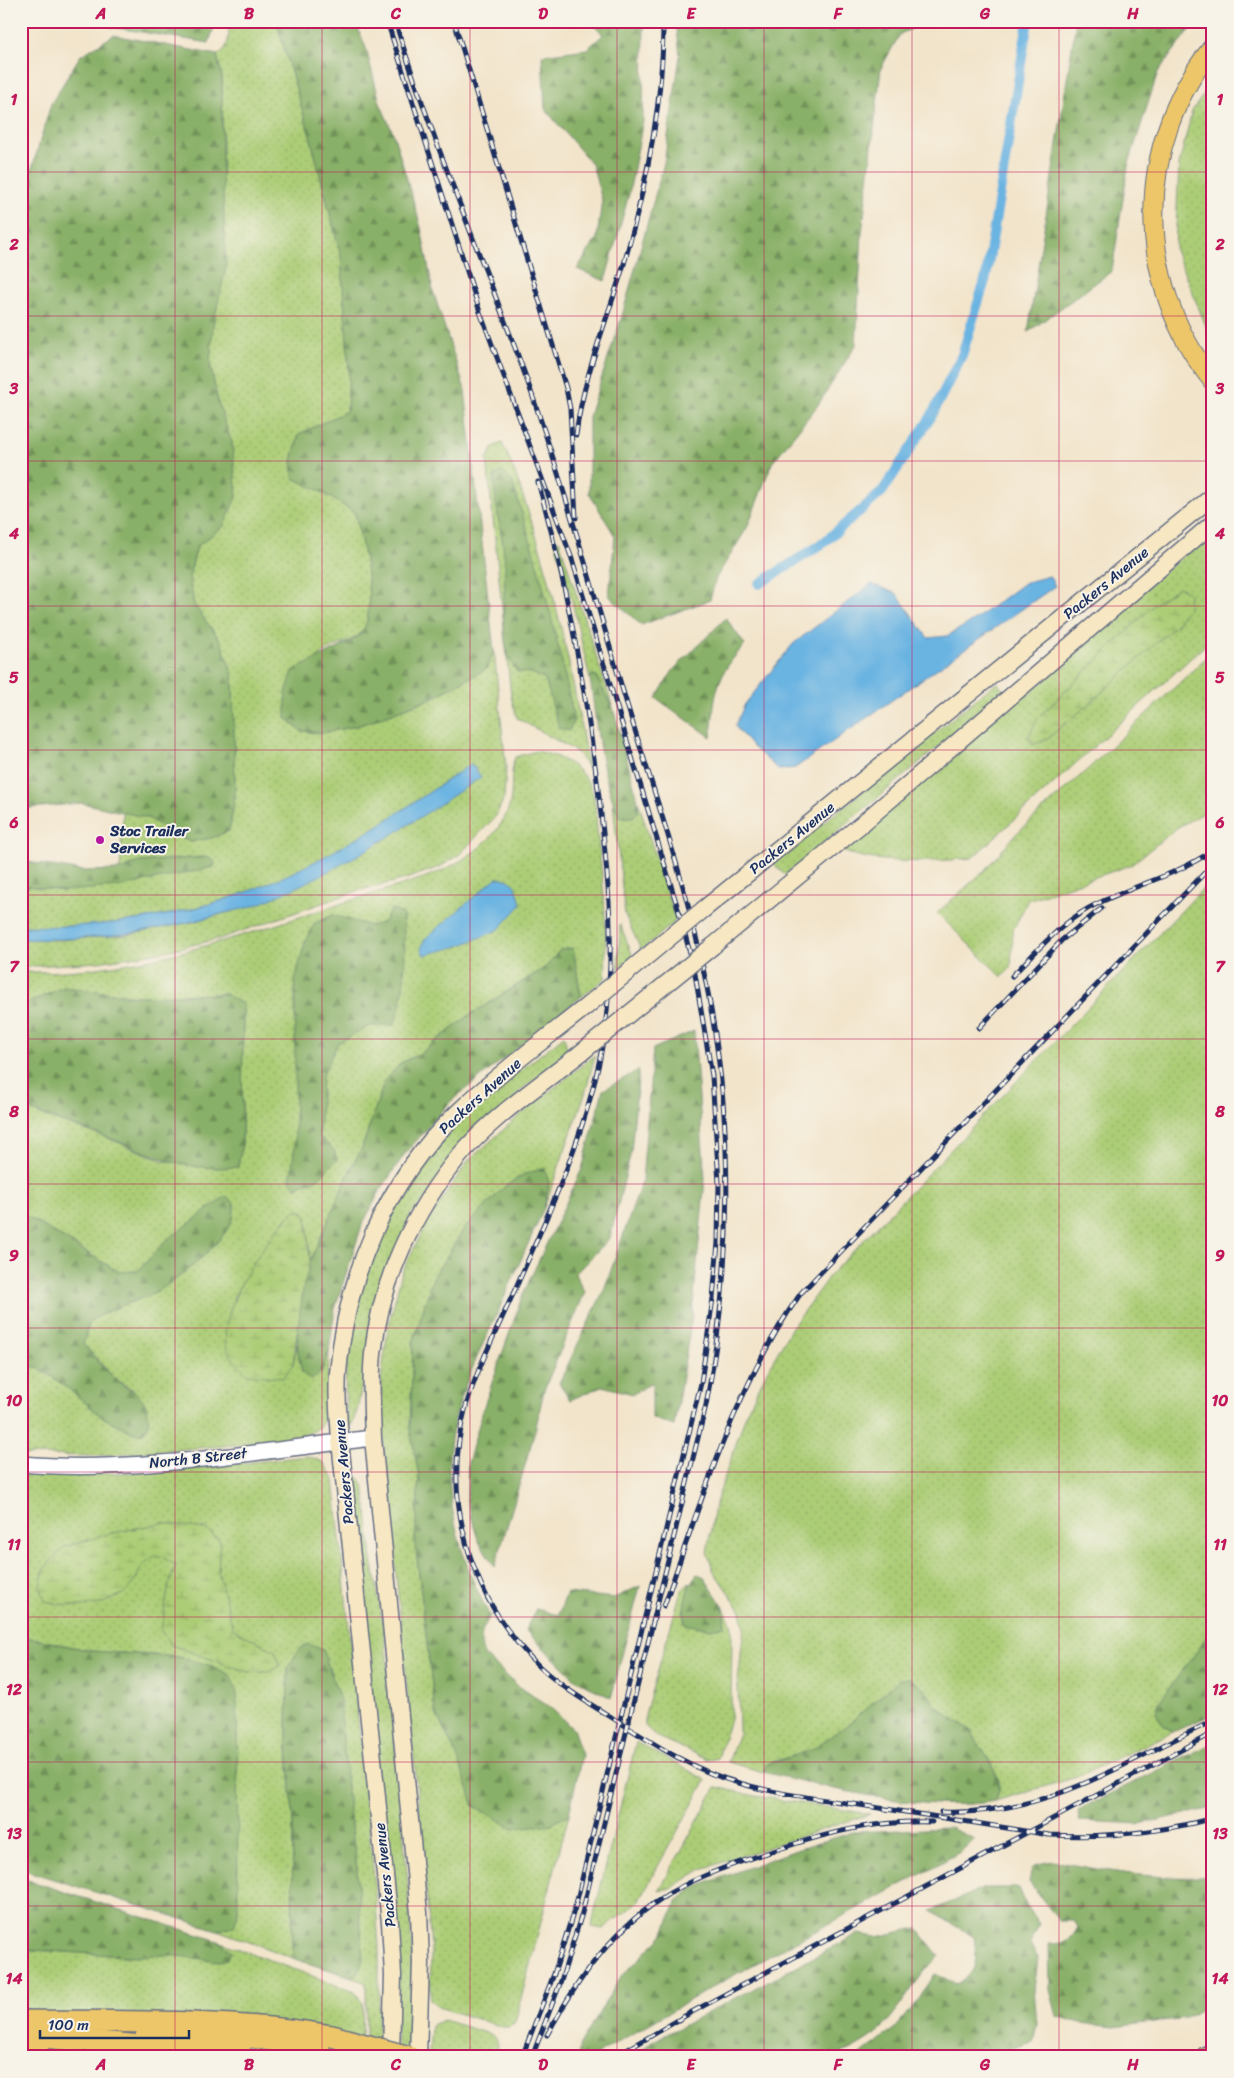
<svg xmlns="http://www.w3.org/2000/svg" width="1234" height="2078" font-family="Sriracha,sans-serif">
	<defs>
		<pattern id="grass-dots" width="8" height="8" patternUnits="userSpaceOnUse" patternTransform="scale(1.25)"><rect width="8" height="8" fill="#accd76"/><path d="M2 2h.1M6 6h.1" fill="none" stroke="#93b068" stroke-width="1.8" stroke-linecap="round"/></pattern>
		<pattern id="forest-firs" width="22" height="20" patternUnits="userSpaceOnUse" patternTransform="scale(1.25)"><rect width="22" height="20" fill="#89b067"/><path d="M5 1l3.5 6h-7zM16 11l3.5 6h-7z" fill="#6f9058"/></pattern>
		<pattern id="wetland-marsh" width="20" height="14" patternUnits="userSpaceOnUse" patternTransform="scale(1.25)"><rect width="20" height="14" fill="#accd76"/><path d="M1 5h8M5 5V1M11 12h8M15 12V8" fill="none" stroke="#93b068"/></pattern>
	</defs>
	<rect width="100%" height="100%" fill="#f7f3e8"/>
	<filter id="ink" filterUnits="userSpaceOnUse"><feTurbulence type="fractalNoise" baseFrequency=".02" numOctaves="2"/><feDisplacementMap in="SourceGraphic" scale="10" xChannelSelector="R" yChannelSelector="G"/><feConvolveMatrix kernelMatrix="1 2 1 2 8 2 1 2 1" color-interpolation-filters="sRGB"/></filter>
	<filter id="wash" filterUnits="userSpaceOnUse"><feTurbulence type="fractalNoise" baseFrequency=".0096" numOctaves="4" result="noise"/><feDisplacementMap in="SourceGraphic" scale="20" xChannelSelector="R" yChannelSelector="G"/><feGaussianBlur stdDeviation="1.12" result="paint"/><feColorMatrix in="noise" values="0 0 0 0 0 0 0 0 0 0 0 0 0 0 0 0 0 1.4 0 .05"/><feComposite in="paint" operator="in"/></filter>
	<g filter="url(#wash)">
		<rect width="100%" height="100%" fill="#f2e4ca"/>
		<g fill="url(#grass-dots)" stroke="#647e6a">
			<path d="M 229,21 L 276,21 L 311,139 L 341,256 L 349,370 L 347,411 L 293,477 L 322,492 L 355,513 C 360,537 382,617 359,635 C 348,644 328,646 319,657 C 307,673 296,699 286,718 L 302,731 L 323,733 L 360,725 L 430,699 L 486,669 L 494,651 L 506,767 L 504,798 L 496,816 L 459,855 L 440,867 L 406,879 L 357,891 L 222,938 L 163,952 L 98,962 L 21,967 L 21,939 L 61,940 L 127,935 L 196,921 L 258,904 L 478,771 L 471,764 C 402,811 330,861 252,890 C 179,918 99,929 21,926 L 21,885 L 63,891 L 204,857 L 140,862 L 120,870 L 123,812 L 148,818 L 190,842 L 229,831 L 235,798 L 233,675 L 220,640 L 194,605 L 189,576 L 197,546 L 224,526 L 218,403 L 210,363 L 222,166 L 222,78 L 217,55 C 231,48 228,35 229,21 Z"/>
			<polygon points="1213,81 1213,343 1175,250 1179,165 1192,111"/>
			<path d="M 502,443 C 513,465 521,490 529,514 C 557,597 574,681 588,768 L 577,752 L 517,718 L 511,697 L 487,459 L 493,447 Z"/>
			<path d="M 1213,531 L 1213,638 L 972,858 C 935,862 877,865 842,851 L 1081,641 Z"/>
			<polygon points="559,540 614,711 596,676 592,675 590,679 572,601 555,541"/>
			<polygon points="1213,651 1213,808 1178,827 1131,865 1028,900 1013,930 1011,968 1002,977 937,913 984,871 1017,833 1089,768"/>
			<polygon points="997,682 1004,692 785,875 773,864"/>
			<path d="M 536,751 C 557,755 578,764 589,784 C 596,795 596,817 597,830 C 603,880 608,929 605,979 L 581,997 L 573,948 L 560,950 L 546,967 L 467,1017 L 421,1053 L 401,1063 L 385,1080 L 362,1148 L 351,1168 L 310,1262 L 307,1218 L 286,1219 L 256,1260 L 233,1298 L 293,1364 L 297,1345 L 302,1373 L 321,1373 L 329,1351 L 327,1415 C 319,1436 294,1437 275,1442 L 95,1456 L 21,1455 L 21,1366 L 38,1367 L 73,1392 L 102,1417 L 135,1391 L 115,1379 L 83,1344 L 90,1321 L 110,1309 L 151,1295 L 214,1245 L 233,1219 L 234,1203 L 167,1240 L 138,1271 L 119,1272 L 21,1213 L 21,1105 L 41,1115 L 105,1137 L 164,1161 L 238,1167 L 242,1144 L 243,1005 L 225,994 L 135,996 L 64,987 L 21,1006 L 21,972 C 124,974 213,945 309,914 C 353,899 397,888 439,872 C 467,859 499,838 509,807 C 514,790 509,773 515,757 Z"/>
			<polygon points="638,801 676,921 641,950 625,915 613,803 620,818 638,812"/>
			<path d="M 1213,878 L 1213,1630 L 1159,1702 L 1163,1725 L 1173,1732 L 1077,1777 L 995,1801 L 999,1791 L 999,1781 L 989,1760 L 970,1730 L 938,1708 L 924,1689 L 888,1689 C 869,1707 833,1740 810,1751 C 795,1757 779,1758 766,1765 L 763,1772 L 728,1762 L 739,1733 L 738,1681 L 744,1626 L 741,1611 L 714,1572 L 707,1552 L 715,1506 L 747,1411 L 766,1373 L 792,1327 L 830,1275 Z"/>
			<polygon points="620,924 633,957 618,968"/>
			<path d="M 564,1036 L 568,1052 L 520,1091 L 411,1214 L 363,1380 L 357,1411 L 352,1424 L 348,1426 C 333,1329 383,1200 451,1131 C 486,1096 525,1067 564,1036 Z"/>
			<polygon points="595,1055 585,1094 544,1208 549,1183 525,1174 504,1187 464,1229 433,1278 413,1343 410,1429 419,1476 415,1541 435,1711 457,1756 552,1824 569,1814 515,2022 510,2027 503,2027 438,2007 430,1999 431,1949 424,1862 382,1431 381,1380 388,1327 402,1272 427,1222 468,1161 520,1115"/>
			<polygon points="308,1456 323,1462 334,1479 374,1878 379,1947 379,2040 366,2036 366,1983 352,1977 358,1973 357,1869 349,1811 288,1669 287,1735 293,1816 292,1947 293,1956 298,1960 217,1930 234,1927 230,1675 212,1666 179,1657 92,1651 21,1636 21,1472 81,1474 159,1472"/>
			<polygon points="353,1472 362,1482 365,1492 372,1559 385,1636 407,1873 412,1948 411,2050 397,2046 351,1475"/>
			<polygon points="690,1582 683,1612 685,1624 725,1626 723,1606 732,1625 731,1716 718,1758 710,1760 655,1736 645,1726 645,1714 681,1591"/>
			<polygon points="636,1742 706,1780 638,1902 603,1929 592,1927 595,1910"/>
			<polygon points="716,1787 756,1796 870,1814 702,1869 673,1887 659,1891"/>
			<polygon points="218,1941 355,1992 363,2004 362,2036 21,2013 21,1949 125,1956 231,1951"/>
			<polygon points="444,2020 492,2035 498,2043 497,2057 429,2055 431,2025"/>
		</g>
		<g fill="url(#forest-firs)" stroke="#527062">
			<polygon points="112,21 216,21 209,43 111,27"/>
			<path d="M 276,21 L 355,21 L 366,48 L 380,103 L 393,133 L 410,189 L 421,228 L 433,291 L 465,390 L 494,651 L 486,669 L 430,699 L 360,725 L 323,733 L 301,731 L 286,718 L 286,693 L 293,671 C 305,664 355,641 361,634 C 379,612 361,539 355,513 L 322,492 L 293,478 L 292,460 L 299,434 L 347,411 L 349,370 L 341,256 L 311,139 Z"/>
			<polygon points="592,21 644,21 643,121 629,194 605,281 577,269 597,238 602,200 592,164 545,109 542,55 587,49 603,35"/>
			<polygon points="676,21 928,21 900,34 881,68 862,233 856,345 818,405 772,463 747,528 716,578 710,600 641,625 609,596 615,536 589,493 589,416 622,316 664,163 680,56"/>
			<polygon points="1076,21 1196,21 1158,72 1128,166 1112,271 1028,332"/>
			<polygon points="114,35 217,55 222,78 222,166 226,267 213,325 210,363 218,403 232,443 237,496 224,526 197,546 189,576 194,605 220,640 233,675 235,798 229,831 212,838 190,842 148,818 82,803 21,809 21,206 51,104 80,56"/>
			<path d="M 502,471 L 512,481 C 537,560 559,639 574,721 L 569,731 L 559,728 L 545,679 L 531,673 L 517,672 C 496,647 506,595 505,564 C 503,534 494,506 494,476 Z"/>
			<path d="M 726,618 L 745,645 C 714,677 715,695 711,737 L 656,698 L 674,669 Z"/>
			<path d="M 592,675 L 596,676 L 614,711 L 638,801 L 638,812 L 633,817 L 620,818 C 600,775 597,725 590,679 Z"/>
			<polygon points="204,857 211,858 215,862 214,867 119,887 63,891 21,885 21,861 83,871 120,870 140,862"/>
			<path d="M 391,909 L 403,914 C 405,951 408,989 394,1025 L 369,1026 L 338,1043 L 322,1076 L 319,1136 L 334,1150 L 337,1160 L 319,1178 L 296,1187 L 290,1180 L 295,1146 L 295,980 L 306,939 L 315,923 L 333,915 L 371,926 L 384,922 Z"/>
			<polygon points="573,948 581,997 451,1101 404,1155 380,1191 362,1225 335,1308 329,1351 321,1373 311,1380 302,1373 297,1345 298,1321 303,1289 310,1262 351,1168 362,1148 385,1080 401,1063 421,1053 467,1017 546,967 560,950"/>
			<path d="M 64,987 L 135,996 L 225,994 L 243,1004 L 242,1144 L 238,1167 C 181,1172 155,1155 104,1136 C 76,1126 48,1119 21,1105 L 21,1006 Z"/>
			<polygon points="694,1031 705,1179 692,1316 674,1426 652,1418 652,1382 633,1394 602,1386 570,1400 559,1383 604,1290 642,1181 653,1049"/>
			<polygon points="639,1070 631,1152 610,1238 575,1274 585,1292 544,1390 535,1431 495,1567 478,1540 467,1501 468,1463 485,1403 523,1294 582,1169 603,1090"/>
			<path d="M 545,1168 L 549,1183 L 544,1208 C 528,1244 512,1280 496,1316 C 475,1361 451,1409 449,1460 C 448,1516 464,1568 490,1616 L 482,1631 L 481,1645 L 484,1655 L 517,1685 L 551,1708 L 573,1729 L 582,1755 L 569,1814 L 552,1824 L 513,1828 L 474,1806 L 457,1756 L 435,1711 L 415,1541 L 419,1476 L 410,1429 L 413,1343 L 433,1278 L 464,1229 L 504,1187 L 525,1174 Z"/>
			<path d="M 226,1196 L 234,1203 C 234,1207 234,1214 233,1218 C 226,1242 172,1286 149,1295 C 129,1304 109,1309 90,1321 L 83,1344 C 93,1355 103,1368 114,1378 C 129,1392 143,1390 148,1413 C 149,1422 149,1427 142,1434 L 132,1432 L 102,1417 L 73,1392 L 38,1367 L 21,1366 L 21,1213 L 119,1272 L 138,1271 L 167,1240 Z"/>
			<path d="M 697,1574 L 703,1576 L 723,1606 L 725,1626 L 711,1629 L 685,1624 C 682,1608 686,1586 697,1574 Z"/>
			<polygon points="640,1586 611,1698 575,1679 525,1630 536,1609 558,1615 567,1593 614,1598"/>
			<polygon points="1213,1630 1213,1714 1173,1732 1163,1725 1156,1713 1159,1702"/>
			<polygon points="21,1636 92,1651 179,1657 212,1666 230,1675 237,1692 238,1913 234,1927 217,1930 21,1869"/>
			<polygon points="308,1644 323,1650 340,1700 349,1811 357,1869 363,1960 358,1973 352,1977 298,1960 293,1956 292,1947 293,1816 287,1735 288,1669 298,1650"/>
			<path d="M 910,1678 L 924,1689 L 938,1708 L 970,1730 L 989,1760 L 999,1781 L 999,1791 L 995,1801 C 928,1814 830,1788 763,1772 L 766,1765 L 811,1750 L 847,1725 L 900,1679 Z"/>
			<polygon points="1213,1743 1213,1808 1139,1824 1079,1821 1078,1810"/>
			<polygon points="950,1828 975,1839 960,1852 930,1869 716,1985 592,2057 578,2056 580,2045 620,1978 663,1935 677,1901 693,1888 796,1850 853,1832"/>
			<path d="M 1053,1861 C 1105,1871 1160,1881 1213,1876 L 1213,2002 L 1186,2018 L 1113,2027 L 1081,2023 L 1057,2016 L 1050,1990 L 1049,1944 C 1065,1944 1071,1941 1078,1927 L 1074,1921 L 1059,1921 L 1029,1882 L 1032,1868 L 1038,1864 Z"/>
			<polygon points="21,1878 218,1941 231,1951 228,1959 219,1961 169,1955 125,1956 21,1949"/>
			<path d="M 984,1888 L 1019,1888 L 1026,1904 L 1039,1924 L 1030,1944 L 1038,1958 L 1034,1989 L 1037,2024 L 1033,2042 L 982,2057 L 858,2057 L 895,2028 L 919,1999 L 935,1974 L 957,1984 C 979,1972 977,1959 974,1937 L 931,1911 Z"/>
			<path d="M 917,1928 L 939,1956 C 916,1977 903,2006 882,2028 C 868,2041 850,2050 833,2057 L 631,2057 L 652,2042 L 858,1934 L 876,1937 Z"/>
		</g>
		<g fill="url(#wetland-marsh)" stroke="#647e6a">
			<polygon points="1179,587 1189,593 1188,608 1177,624 1090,703 1047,739 1033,745 1028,737 1038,718 1157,602"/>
			<path d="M 295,1211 L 303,1211 L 307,1218 L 310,1262 L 303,1289 L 293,1364 L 283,1378 L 247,1374 C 241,1367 230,1358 227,1349 C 216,1309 266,1238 295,1211 Z"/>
			<path d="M 163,1523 L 205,1529 L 220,1540 L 218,1571 L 233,1629 L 275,1651 L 280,1665 L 269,1672 L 248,1672 L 171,1645 L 161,1631 L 169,1584 L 176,1565 L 158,1555 C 138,1563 141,1575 129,1589 C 126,1593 120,1595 116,1597 C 93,1610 69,1607 45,1601 L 40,1586 L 44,1569 L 64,1547 L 112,1533 Z"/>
		</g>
		<g fill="#6ab4e2" stroke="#4272a0">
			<polygon points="1049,576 1055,586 795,768 779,770 752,746 735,726 745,704 793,644 871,584 896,593 928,638 947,636 973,621 1024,583"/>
			<path d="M 471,764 L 481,777 C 411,824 339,871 261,903 C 247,909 231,911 217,915 C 152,933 88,941 21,939 L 21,926 C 99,929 179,918 252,890 C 330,860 402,811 471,764 Z"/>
			<path d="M 496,878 C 514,877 518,889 521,905 L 498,930 L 459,946 L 424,955 L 421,949 L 425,939 Z"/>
		</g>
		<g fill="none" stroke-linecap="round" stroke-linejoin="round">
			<polyline stroke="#6ab4e2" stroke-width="10" points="759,584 822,544 882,492 931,417 962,355 986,277 1028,21"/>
		</g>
	</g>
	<g filter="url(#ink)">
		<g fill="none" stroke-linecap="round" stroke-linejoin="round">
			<defs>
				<path id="tertiary" d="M 21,1464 C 138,1474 257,1451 373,1438"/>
				<g id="secondary">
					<polyline points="704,909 1213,496"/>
					<polyline points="713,946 864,822 1213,523"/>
					<path d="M 391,2057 L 393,1975 L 390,1923 L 340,1441 C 339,1419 336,1395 338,1373 C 346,1277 386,1180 457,1113 C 498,1074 544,1040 588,1005"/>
					<path d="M 418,2057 L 421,1962 L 419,1913 L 373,1438 C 372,1410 370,1382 373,1354 C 380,1282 414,1210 460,1155 C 494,1115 542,1084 582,1052"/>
				</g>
				<g id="primary">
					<path d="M 1213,47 C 1134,144 1134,283 1213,381"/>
					<polyline points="227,2034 303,2046 339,2057"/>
					<polyline points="145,2037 242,2044"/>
				</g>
				<g id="motorway">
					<path d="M 21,2021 C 125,2022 229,2019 332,2036"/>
					<polyline points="21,2035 164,2048 228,2057"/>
					<polyline points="21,2055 42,2057"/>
					<polyline points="1207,2057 1213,2055"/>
				</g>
			</defs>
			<use href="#tertiary" stroke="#666e84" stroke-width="18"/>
			<use href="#secondary" stroke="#666e84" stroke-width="19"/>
			<use href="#primary" stroke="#666e84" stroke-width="21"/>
			<use href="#motorway" stroke="#666e84" stroke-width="24"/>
			<use href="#tertiary" stroke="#fff" stroke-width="15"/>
			<use href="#secondary" stroke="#f7e8c3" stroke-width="16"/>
			<use href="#primary" stroke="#ecc669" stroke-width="19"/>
			<use href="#motorway" stroke="#ecc669" stroke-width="21"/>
			<defs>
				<g id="rail">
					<polyline points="387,21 480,312 572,559 679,912 694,968 712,1076 719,1183 718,1243 713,1298 701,1383 576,1904 554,1974 522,2057"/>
					<path d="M 395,21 C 433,143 483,260 527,380 C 565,488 596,602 629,711 C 655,796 685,881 703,968 C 734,1112 734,1260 706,1405 L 582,1913 L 561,1981 L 532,2057"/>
					<polyline points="454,21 566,388 570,409 576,518"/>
					<path d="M 576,435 C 583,377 607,320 624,264 C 646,186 664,102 663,21"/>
					<path d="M 538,482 C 565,577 583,675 596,773 C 608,868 619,962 600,1058 C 583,1141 547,1217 513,1294 C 496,1332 476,1370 465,1410 C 442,1498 469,1594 532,1659 C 558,1687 594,1706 627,1727 C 662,1749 698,1772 739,1783 C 776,1794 815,1798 853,1804 C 919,1814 984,1824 1049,1835 C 1105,1838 1158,1833 1213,1818"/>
					<path d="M 1012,976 C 1036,952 1059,925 1089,908 C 1129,886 1175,877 1213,850"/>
					<polyline points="979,1028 1062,940 1102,908"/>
					<path d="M 664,1606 C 702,1500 735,1386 801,1293 L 1213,864"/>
					<path d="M 941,1812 C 1050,1816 1119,1764 1213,1721"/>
					<path d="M 547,2035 C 578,1978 614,1927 670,1893 C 704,1873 743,1861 779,1849 C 830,1832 878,1820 932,1822"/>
					<polyline points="615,2057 690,2013 1213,1733"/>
				</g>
			</defs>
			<use href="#rail" stroke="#1b2f5e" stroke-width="5"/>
			<use href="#rail" stroke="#f7f3e8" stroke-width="3" stroke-dasharray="9" stroke-linecap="butt"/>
			<defs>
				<g id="secondary-bridge">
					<polyline points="588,1005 704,909"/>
					<polyline points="582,1052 713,946"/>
				</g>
				<polyline id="motorway-bridge" points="332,2036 409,2057"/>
			</defs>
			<use href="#secondary-bridge" stroke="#666e84" stroke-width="19" stroke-linecap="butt"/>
			<use href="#motorway-bridge" stroke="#666e84" stroke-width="24" stroke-linecap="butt"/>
			<use href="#secondary-bridge" stroke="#f7e8c3" stroke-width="16"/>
			<use href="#motorway-bridge" stroke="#ecc669" stroke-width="21"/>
		</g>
	</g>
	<path fill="none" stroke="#c2185b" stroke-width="1" stroke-opacity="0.55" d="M 175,21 L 175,2057M 322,21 L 322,2057M 470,21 L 470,2057M 617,21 L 617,2057M 764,21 L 764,2057M 912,21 L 912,2057M 1059,21 L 1059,2057M 21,172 L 1213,172M 21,316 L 1213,316M 21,461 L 1213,461M 21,606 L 1213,606M 21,750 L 1213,750M 21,895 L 1213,895M 21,1039 L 1213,1039M 21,1184 L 1213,1184M 21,1328 L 1213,1328M 21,1472 L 1213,1472M 21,1617 L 1213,1617M 21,1762 L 1213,1762M 21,1906 L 1213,1906"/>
	<circle fill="#b5179e" stroke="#f7f3e8" stroke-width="2" cx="100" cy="840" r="5"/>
	<g text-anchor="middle" stroke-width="4" stroke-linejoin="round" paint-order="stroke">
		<g font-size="15" fill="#1b2f5e" stroke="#f7f3e8">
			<text transform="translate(1106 583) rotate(-39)" y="5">Packers Avenue</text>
			<text transform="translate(792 838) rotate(-39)" y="5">Packers Avenue</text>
			<text transform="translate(480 1096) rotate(-42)" y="5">Packers Avenue</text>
			<text transform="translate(198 1458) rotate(-6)" y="5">North B Street</text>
			<text transform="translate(344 1472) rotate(-95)" y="5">Packers Avenue</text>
			<text transform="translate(385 1875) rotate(-96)" y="5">Packers Avenue</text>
		</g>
		<g font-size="15" font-weight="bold" fill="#1b2f5e" stroke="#f7f3e8" text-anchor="start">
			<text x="110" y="836">Stoc Trailer<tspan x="110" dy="17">Services</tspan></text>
		</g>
	</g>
	<rect width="1234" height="2078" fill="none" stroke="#f7f3e8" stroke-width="55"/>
	<path d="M40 2030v8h149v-8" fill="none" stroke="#1b2f5e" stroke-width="2.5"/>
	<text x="48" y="2030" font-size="15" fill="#1b2f5e" stroke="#f7f3e8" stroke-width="4" paint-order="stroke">100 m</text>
	<rect x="28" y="28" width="1178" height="2022" fill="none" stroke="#c2185b" stroke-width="2"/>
	<g font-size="16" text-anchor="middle" font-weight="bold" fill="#c2185b">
		<text x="101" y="19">A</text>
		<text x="249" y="19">B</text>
		<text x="396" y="19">C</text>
		<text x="543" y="19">D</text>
		<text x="691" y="19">E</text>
		<text x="838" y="19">F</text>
		<text x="985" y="19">G</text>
		<text x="1133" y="19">H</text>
		<text x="14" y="105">1</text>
		<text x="1220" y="105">1</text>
		<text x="14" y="250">2</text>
		<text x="1220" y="250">2</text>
		<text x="14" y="394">3</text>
		<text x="1220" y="394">3</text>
		<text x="14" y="539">4</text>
		<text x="1220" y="539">4</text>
		<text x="14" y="683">5</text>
		<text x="1220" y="683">5</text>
		<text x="14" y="828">6</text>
		<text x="1220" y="828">6</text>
		<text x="14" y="972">7</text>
		<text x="1220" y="972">7</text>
		<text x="14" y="1117">8</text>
		<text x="1220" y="1117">8</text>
		<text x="14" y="1261">9</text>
		<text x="1220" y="1261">9</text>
		<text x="14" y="1406">10</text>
		<text x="1220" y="1406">10</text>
		<text x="14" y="1550">11</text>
		<text x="1220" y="1550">11</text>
		<text x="14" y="1695">12</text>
		<text x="1220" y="1695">12</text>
		<text x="14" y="1839">13</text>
		<text x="1220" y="1839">13</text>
		<text x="14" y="1984">14</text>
		<text x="1220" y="1984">14</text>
		<text x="101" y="2070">A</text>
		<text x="249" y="2070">B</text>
		<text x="396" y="2070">C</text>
		<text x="543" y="2070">D</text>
		<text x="691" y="2070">E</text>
		<text x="838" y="2070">F</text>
		<text x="985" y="2070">G</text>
		<text x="1133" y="2070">H</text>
	</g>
</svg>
